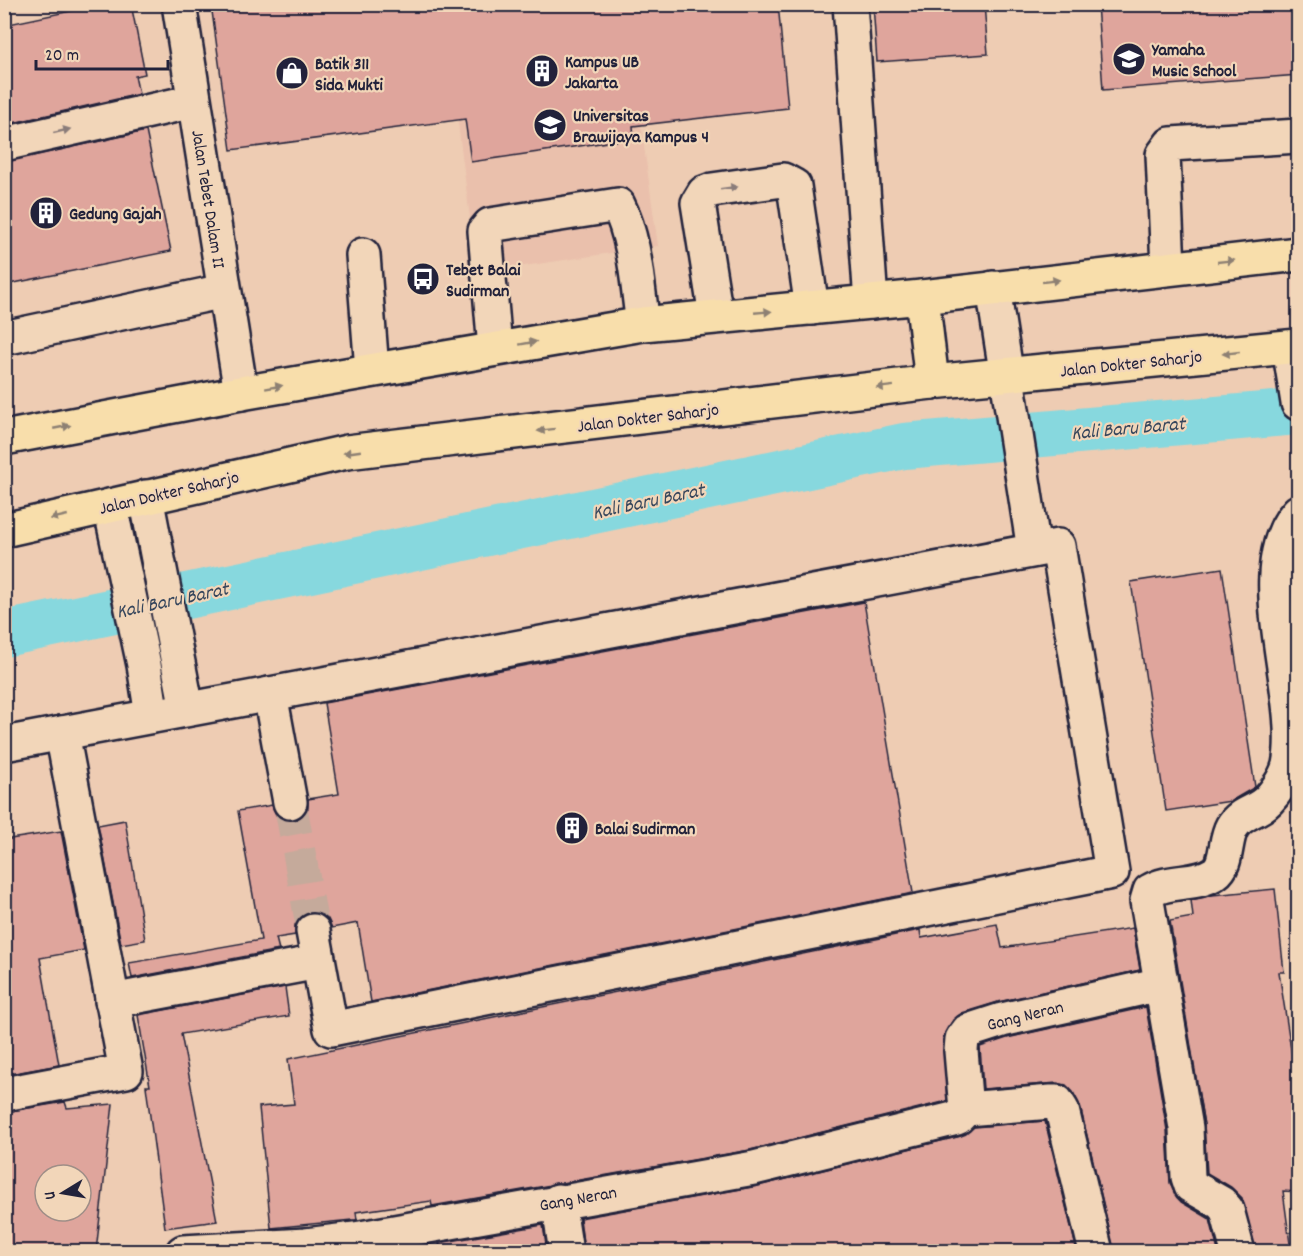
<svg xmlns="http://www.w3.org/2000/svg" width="1303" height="1256" font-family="Dekko,sans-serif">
	<rect width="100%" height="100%" fill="#eeccb3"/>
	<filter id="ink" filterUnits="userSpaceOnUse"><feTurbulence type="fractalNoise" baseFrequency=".0167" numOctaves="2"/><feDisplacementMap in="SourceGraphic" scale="12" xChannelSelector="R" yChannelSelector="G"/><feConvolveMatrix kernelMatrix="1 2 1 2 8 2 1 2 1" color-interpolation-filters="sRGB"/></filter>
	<g filter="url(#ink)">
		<polygon fill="#eac0ac" points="443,5 624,5 658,246 477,273"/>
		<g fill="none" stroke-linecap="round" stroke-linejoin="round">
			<polyline stroke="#87d8de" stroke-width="46" points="4,634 904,446 1298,412"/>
		</g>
		<g fill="#dfa59c" stroke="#22223b" stroke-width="1.5" fill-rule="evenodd">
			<polygon points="104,4 131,4 145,74 135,76 139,94 4,125 4,25"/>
			<polygon points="211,4 778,4 788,108 633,126 634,138 471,162 465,119 231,150"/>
			<polygon points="873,4 984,4 988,54 877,62"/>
			<polygon points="1097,4 1299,4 1299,75 1103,90"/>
			<polygon points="146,131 171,251 4,285 4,162"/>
			<polygon points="1222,568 1255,787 1231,801 1166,811 1131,582"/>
			<polygon points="864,602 913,893 371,1002 358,923 332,928 328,919 319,913 309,913 300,917 295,925 295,935 276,938 279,950 132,978 129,963 261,940 238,811 272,805 276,815 284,820 293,820 303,816 308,808 308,799 339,794 324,703"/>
			<polygon points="125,820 145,940 121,944 98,825"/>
			<polygon points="61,831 84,950 40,958 59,1065 4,1075 4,840"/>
			<polygon points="1275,889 1284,972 1279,972 1299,1101 1299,1192 1283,1191 1291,1251 1256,1251 1242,1198 1231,1187 1207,1173 1204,1125 1170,921 1193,917 1191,900 1212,895"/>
			<polygon points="997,924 1002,948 1133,928 1140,970 998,1002 962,1013 953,1020 943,1037 947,1101 750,1150 432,1206 431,1201 356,1212 357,1220 352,1220 271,1228 259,1107 294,1104 288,1059 920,930 921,938"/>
			<polygon points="285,987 289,1016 181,1034 217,1221 165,1228 146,1086 150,1086 138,1015"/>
			<polygon points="1146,1007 1167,1130 1170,1183 1181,1202 1210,1219 1218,1251 1114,1251 1080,1106 1073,1092 1066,1085 1057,1083 983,1089 980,1047 1007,1038"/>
			<path d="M 65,1102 L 67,1108 L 113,1104 L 96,1251 L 41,1251 L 4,1246 L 4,1112 ZM 45,1175 L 81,1175 L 81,1211 L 45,1211 Z"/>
			<polygon points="1045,1121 1077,1251 584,1251 580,1218 758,1186 961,1136 974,1127"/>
			<polygon points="543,1225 547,1251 441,1251 439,1243"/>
		</g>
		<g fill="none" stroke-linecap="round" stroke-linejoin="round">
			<polyline stroke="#c5aa9b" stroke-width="33" stroke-dasharray="33 16" stroke-linecap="butt" points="290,802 313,931"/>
			<defs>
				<g id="minor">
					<polyline points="179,4 241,393"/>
					<polyline points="850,4 871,302"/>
					<polyline points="4,144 194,101"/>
					<polyline points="363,255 372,370"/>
					<polyline points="1168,267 1163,155 1171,144 1298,136"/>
					<polyline points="993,288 1034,550"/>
					<polyline points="716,316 698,203 704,193 712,190 783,180 794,186 812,308"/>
					<polyline points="4,338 224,291"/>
					<polyline points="1289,347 1298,403"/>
					<path d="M 495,349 L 485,231 L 490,225 L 618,205 C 636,241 637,285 643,324"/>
					<polyline points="146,497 187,709"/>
					<polyline points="110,506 144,665 152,716"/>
					<polyline points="270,694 290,802"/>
					<polyline points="4,744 1058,546 1112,872 331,1029 313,931"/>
					<polyline points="112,1001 318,962"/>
					<polyline points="4,1094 126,1071 62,733"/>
					<polyline points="966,1109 961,1051 962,1039 968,1031 1002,1020 1161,984"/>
					<polyline points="558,1201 566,1252"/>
					<polyline points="183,1252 306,1245 355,1239 754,1168 957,1118 966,1109 1051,1102 1057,1102 1062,1110 1096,1252"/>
					<path d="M 1238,1252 L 1227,1210 L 1221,1203 L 1191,1186 L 1188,1177 L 1186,1128 L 1147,901 L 1150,891 C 1170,879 1196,886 1215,873 C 1228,864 1224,841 1232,827 C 1239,815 1250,813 1261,806 C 1272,799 1286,778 1289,765 C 1303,695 1246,569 1298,512"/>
				</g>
				<g id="major">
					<polyline points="922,297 932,382"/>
					<polyline points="4,438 241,393 643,324 922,297 1298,254"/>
					<polyline points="4,530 347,452 932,382 1298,346"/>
				</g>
			</defs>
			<use href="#minor" stroke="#22223b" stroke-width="38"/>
			<use href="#major" stroke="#22223b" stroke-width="38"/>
			<use href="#minor" stroke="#f2d6b9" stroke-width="33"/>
			<use href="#major" stroke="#f8deab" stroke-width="33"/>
		</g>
		<defs><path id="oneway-solid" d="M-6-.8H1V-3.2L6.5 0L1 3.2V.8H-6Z" transform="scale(1.5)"/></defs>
		<g fill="#8a7c7a">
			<use href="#oneway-solid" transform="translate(62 131) rotate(-13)"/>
			<use href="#oneway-solid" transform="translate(729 188) rotate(-8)"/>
		</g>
		<g fill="#8d8073">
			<use href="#oneway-solid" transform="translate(1226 261) rotate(-6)"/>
			<use href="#oneway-solid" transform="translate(1051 281) rotate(-7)"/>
			<use href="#oneway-solid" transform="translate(763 312) rotate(-5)"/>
			<use href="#oneway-solid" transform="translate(528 343) rotate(-10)"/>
			<use href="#oneway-solid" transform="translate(1231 353) rotate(174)"/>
			<use href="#oneway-solid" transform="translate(274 387) rotate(-10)"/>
			<use href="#oneway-solid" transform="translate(885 387) rotate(173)"/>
			<use href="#oneway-solid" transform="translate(62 427) rotate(-11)"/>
			<use href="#oneway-solid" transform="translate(546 430) rotate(173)"/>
			<use href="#oneway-solid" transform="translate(352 452) rotate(172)"/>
			<use href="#oneway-solid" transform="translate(59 517) rotate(167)"/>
		</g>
	</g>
	<defs>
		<symbol id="school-disc" viewBox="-11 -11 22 22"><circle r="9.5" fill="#22223b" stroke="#f2d6b9"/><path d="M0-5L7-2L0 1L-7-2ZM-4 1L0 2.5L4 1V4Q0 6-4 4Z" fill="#fff"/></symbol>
		<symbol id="building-disc" viewBox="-11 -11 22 22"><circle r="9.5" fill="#22223b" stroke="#f2d6b9"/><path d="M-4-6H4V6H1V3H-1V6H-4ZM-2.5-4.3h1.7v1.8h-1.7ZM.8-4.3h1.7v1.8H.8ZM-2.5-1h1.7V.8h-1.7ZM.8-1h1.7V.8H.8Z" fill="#fff"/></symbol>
		<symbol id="shop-disc" viewBox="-11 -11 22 22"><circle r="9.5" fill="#22223b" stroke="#f2d6b9"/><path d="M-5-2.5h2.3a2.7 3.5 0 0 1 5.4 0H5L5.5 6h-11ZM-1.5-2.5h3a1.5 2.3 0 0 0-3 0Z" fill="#fff"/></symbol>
		<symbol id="university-disc" viewBox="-11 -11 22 22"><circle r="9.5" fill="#22223b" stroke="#f2d6b9"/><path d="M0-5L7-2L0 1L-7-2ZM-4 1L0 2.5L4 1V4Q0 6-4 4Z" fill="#fff"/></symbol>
		<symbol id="bus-disc" viewBox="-11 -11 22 22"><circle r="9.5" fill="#22223b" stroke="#f2d6b9"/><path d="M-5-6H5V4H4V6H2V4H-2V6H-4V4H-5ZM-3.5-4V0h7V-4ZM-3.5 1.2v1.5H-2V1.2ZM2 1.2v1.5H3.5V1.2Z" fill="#fff"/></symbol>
	</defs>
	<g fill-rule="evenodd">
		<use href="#school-disc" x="1110" y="40" width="38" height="38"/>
		<use href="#building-disc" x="523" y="52" width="38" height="38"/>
		<use href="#shop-disc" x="273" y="54" width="38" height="38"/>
		<use href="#university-disc" x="531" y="106" width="38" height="38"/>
		<use href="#building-disc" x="27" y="194" width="38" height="38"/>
		<use href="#bus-disc" x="404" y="260" width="38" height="38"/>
		<use href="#building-disc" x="553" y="809" width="38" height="38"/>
	</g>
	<g text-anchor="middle" stroke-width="4.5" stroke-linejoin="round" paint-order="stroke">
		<g font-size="18" font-weight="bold" fill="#22223b" stroke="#f2d6b9" text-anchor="start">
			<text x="1152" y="55">Yamaha<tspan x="1152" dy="21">Music School</tspan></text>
			<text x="565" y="67">Kampus UB<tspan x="565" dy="21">Jakarta</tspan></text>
			<text x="315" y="69">Batik 311<tspan x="315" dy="21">Sida Mukti</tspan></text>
			<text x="573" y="121">Universitas<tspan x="573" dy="21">Brawijaya Kampus 4</tspan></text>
			<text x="69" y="219">Gedung Gajah</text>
			<text x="446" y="275">Tebet Balai<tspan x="446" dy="21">Sudirman</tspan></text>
			<text x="595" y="834">Balai Sudirman</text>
		</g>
		<g font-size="18" fill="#22223b" stroke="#f2d6b9">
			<text transform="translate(209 199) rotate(81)" y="6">Jalan Tebet Dalam II</text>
			<text transform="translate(1131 363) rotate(-6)" y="6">Jalan Dokter Saharjo</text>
			<text transform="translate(648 417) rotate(-7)" y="6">Jalan Dokter Saharjo</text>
			<text transform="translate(169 492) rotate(-13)" y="6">Jalan Dokter Saharjo</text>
			<text transform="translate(1025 1015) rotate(-14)" y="6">Gang Neran</text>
			<text transform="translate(578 1198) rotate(-10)" y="6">Gang Neran</text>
		</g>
		<g font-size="20" font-style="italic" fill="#36465c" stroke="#f2d6b9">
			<text transform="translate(1128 427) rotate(-5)" y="7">Kali Baru Barat</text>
			<text transform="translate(648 500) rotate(-12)" y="7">Kali Baru Barat</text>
			<text transform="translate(172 599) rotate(-12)" y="7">Kali Baru Barat</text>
		</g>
	</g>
	<rect width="1303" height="1256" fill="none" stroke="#f2d6b9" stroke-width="24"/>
	<rect x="12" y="12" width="1279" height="1232" fill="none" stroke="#22223b" stroke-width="2" filter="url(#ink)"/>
	<g transform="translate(63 1193) rotate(259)"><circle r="28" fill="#f2d6b9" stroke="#9f8e87" stroke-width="1.5"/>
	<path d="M0-4.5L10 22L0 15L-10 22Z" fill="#22223b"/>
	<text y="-9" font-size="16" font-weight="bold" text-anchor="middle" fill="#22223b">U</text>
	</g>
	<path d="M36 60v9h132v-9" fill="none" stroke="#22223b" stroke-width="3"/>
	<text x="45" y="60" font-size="18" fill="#22223b" stroke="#f2d6b9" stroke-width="4.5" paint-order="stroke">20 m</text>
</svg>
